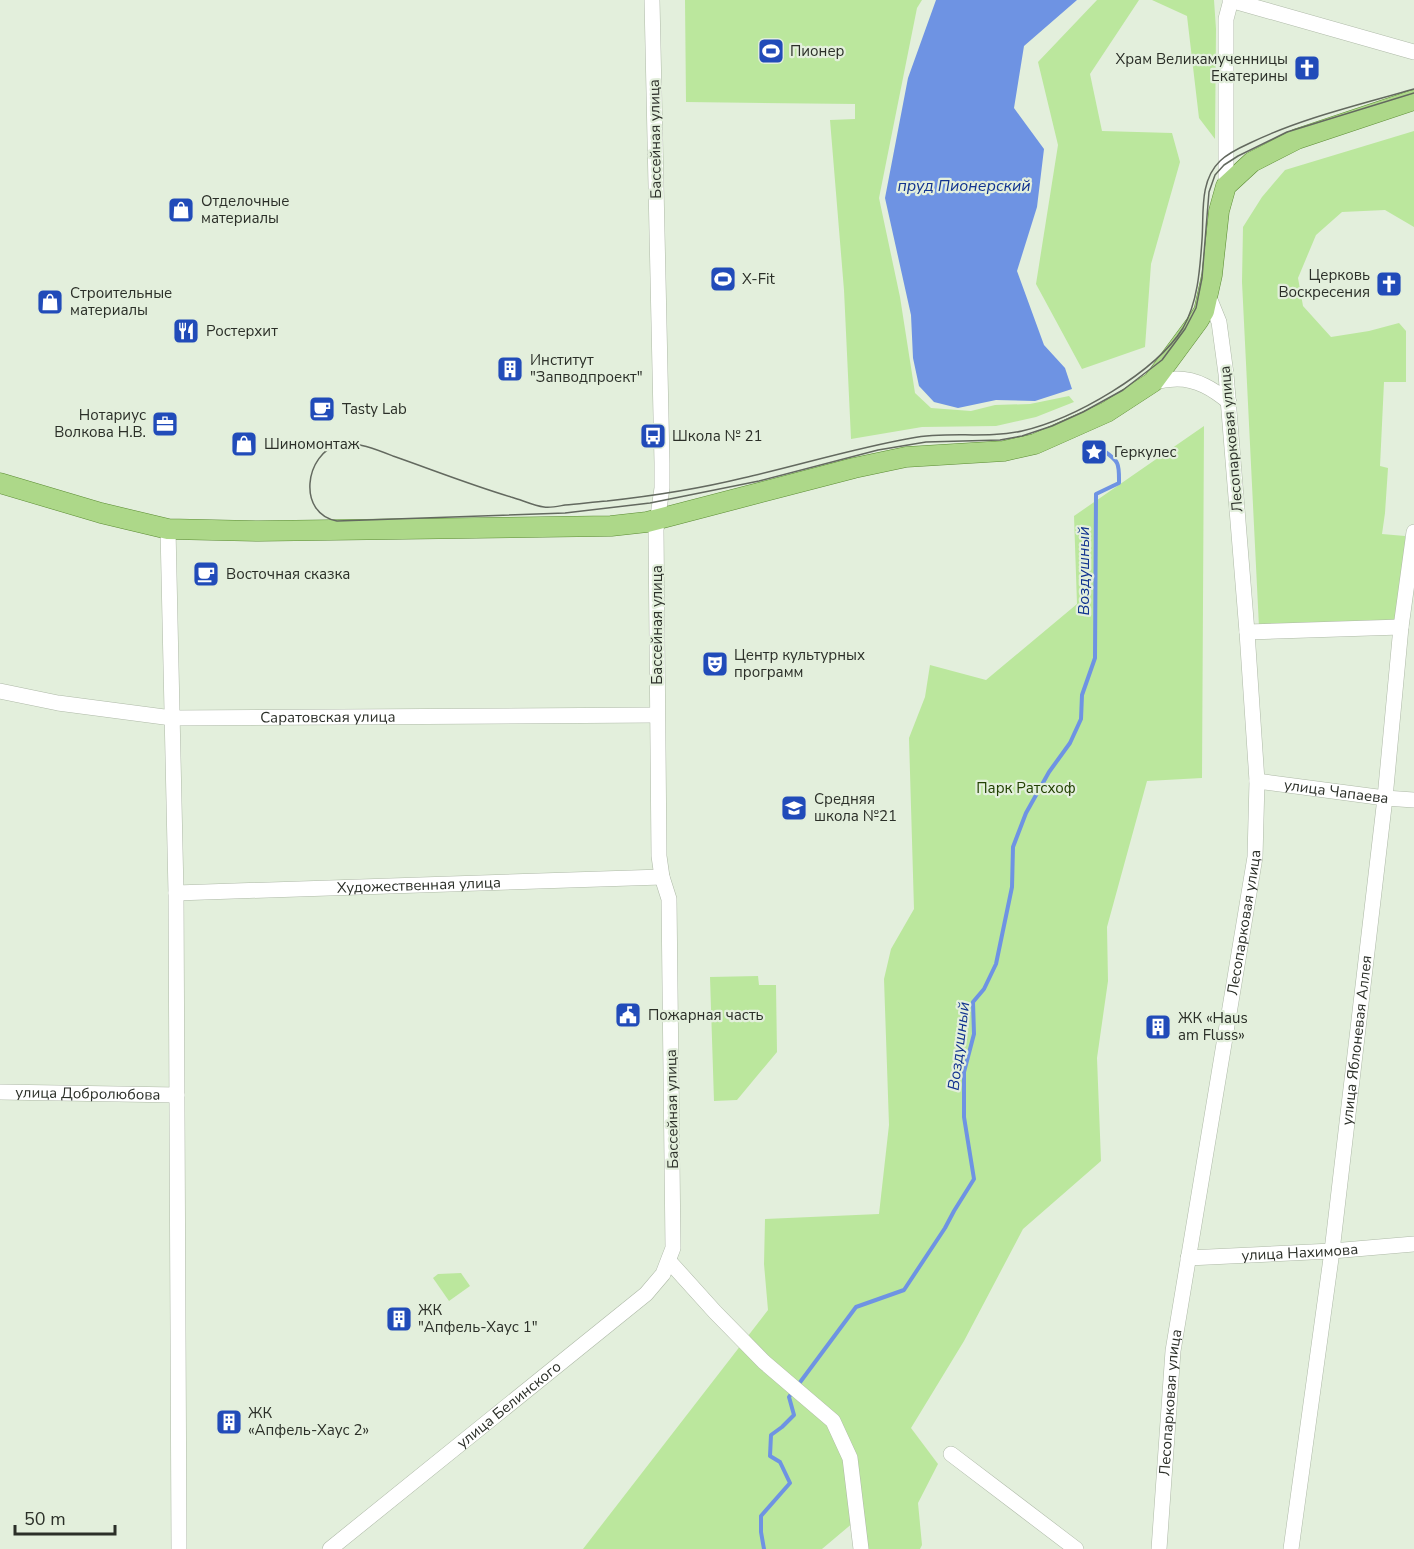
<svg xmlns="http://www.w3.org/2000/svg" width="1414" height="1549" font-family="'Nunito Sans',sans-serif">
	<rect width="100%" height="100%" fill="#e3efdc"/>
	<g fill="#bbe79d">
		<polygon points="685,0 922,0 917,8 879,198 900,297 915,393 931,408 971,411 995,405 1030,404 1069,396 1074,402 1036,417 996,426 922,427 851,439 844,290 830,120 855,119 855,104 686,102"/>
		<polygon points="1097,0 1139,0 1090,74 1102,131 1172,133 1180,162 1151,264 1145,347 1082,369 1036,284 1058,145 1038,62"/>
		<polygon points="1152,0 1214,0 1216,29 1215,139 1199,118 1187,16"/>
		<polygon points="1414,131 1414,227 1385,210 1342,212 1316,235 1298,278 1303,306 1331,337 1369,331 1399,323 1406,331 1406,382 1384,382 1380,466 1388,468 1385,513 1382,534 1405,536 1405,550 1398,621 1259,627 1242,282 1243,227 1262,197 1285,170"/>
		<polygon points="1204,426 1202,778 1147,781 1107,927 1108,981 1097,1058 1101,1161 1023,1229 964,1341 911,1428 938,1464 918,1503 922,1545 920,1549 867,1549 854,1522 822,1549 583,1549 768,1310 764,1264 765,1219 879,1214 889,1125 884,979 891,949 914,909 909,738 925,697 930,665 986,680 1077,604 1074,516"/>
		<polygon points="758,976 759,985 776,985 777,1052 737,1100 714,1101 710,977"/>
		<polygon points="461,1273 470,1286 449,1301 433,1278 438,1274"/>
	</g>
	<polygon fill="#6e93e3" points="936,0 1077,0 1024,46 1014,108 1044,149 1037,207 1017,271 1044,345 1065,368 1072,389 1035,401 996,400 958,408 934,402 919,386 913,358 911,315 885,198 908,78"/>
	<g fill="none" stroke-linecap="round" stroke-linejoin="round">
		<g stroke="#6e93e3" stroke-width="4">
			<path d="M 798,1385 L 856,1307 L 904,1290 L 945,1228 L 954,1211 L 974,1179 L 964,1117 L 964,1072 L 974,1034 L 973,1002 L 984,989 L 996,964 L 1012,887 L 1013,847 L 1026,813 L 1049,772 L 1070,743 L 1081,719 L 1082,695 L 1095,658 L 1096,494 L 1119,483 C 1119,464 1120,462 1104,451"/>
			<polyline points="764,1549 761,1532 761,1516 790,1483 780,1462 770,1456 771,1435 782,1427 794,1415 789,1397 793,1391"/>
		</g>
		<defs>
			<g id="minor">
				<polyline points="1230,0 1414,52"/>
				<polyline points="1226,186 1226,19 1231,0"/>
				<path d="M 1153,382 C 1160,381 1169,379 1177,379 C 1197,379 1213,389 1229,402"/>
				<polyline points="168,529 176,893 179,1549"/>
				<polyline points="1247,632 1401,627"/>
				<path id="s1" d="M 0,691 L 58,703 L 172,718 L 657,715"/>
				<path id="s2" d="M 1257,781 L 1385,798 L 1414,800"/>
				<path id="s3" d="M 176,893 L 662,877"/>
				<path id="s4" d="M 0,1092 L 177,1095"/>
				<path id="s5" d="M 1188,1258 L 1332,1251 L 1414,1244"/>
				<polyline points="669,1261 715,1312 764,1362 833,1421 850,1458 861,1549"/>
				<polyline points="951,1454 1076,1549"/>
				<path id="s6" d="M 330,1549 L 646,1294 L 663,1274 L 673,1248 L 669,899 L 662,877 L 659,856 L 656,530 L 662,488 L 662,463 L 652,0"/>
				<path id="s7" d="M 1159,1549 L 1173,1351 L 1255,857 L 1257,781 L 1247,632 L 1226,374 L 1219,322 L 1208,295"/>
				<path id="s8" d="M 1291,1549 L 1332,1251 L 1385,798 L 1401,627 L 1414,532"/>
			</g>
			<polyline id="major" points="0,483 101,513 168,529 259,531 611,526 647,522 854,468 906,457 1004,451 1035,444 1107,412 1153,382 1198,321 1204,311 1212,275 1219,211 1226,186 1252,162 1297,139 1414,100"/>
		</defs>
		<use href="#minor" stroke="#aeb9a7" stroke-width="16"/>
		<use href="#major" stroke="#5c8c34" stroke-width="21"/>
		<use href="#minor" stroke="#fff" stroke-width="15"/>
		<use href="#major" stroke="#add889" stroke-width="20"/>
		<path stroke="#63695f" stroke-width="1.5" d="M 1414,89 C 1359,105 1302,118 1250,143 C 1239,148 1228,153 1220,161 C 1199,181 1204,214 1202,240 C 1200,268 1198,302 1183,328 C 1155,373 1074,419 1022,431 C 986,439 948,431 912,438 C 855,448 800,465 743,478 C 698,489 652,496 607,501 C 593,502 579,504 565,505 C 559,506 551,508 544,507 C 534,506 522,500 511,497 C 471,485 433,470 393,456 C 378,450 356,441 340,444 C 304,453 297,514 337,521 L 565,513 L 650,503 L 759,481 L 878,450 L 926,442 L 1000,440 L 1022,436 L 1052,426 L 1083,412 L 1123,390 L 1162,360 L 1185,329 L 1196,308 L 1202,278 L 1209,192 L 1215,175 L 1224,165 L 1238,156 L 1287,132 L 1414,93"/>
	</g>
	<defs>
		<symbol id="stadium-square" viewBox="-11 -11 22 22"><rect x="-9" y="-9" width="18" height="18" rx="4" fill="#214bb9" stroke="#e3efdc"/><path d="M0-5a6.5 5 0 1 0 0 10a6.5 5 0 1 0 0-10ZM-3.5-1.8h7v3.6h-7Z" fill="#fff"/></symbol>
		<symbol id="church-square" viewBox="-11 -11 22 22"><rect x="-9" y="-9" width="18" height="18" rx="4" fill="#214bb9" stroke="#e3efdc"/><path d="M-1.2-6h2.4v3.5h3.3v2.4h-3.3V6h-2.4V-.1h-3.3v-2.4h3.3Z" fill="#fff"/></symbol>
		<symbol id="shop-square" viewBox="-11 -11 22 22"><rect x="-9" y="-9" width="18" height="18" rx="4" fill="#214bb9" stroke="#e3efdc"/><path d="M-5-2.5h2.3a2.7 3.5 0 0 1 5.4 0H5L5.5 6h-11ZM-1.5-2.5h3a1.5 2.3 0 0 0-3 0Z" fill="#fff"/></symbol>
		<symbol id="restaurant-square" viewBox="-11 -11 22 22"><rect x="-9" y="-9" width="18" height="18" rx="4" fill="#214bb9" stroke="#e3efdc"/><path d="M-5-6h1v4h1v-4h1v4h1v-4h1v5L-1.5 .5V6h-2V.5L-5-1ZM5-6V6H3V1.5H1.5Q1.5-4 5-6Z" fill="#fff"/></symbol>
		<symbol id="building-square" viewBox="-11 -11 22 22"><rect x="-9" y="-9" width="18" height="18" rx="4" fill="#214bb9" stroke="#e3efdc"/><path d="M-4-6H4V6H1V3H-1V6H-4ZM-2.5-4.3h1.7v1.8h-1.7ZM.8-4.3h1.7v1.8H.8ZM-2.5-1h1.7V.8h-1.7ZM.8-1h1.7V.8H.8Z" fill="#fff"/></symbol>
		<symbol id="cafe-square" viewBox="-11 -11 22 22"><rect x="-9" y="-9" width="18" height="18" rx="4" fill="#214bb9" stroke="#e3efdc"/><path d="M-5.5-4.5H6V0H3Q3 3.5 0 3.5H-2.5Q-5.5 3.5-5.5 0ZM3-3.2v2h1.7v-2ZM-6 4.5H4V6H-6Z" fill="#fff"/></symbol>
		<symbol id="office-square" viewBox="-11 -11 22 22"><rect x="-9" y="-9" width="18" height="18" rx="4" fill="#214bb9" stroke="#e3efdc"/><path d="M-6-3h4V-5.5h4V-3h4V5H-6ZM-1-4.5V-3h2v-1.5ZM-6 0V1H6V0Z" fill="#fff"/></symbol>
		<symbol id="bus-square" viewBox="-11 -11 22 22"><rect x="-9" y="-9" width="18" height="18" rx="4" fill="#214bb9" stroke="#e3efdc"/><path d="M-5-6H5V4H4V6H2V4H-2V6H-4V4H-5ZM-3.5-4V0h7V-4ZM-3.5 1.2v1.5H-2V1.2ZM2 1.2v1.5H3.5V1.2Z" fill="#fff"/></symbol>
		<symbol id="sight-square" viewBox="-11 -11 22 22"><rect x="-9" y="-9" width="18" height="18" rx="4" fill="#214bb9" stroke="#e3efdc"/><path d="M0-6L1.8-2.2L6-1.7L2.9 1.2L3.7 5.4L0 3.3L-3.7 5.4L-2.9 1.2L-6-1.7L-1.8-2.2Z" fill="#fff"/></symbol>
		<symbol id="theatre-square" viewBox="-11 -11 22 22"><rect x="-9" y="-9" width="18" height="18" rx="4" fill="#214bb9" stroke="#e3efdc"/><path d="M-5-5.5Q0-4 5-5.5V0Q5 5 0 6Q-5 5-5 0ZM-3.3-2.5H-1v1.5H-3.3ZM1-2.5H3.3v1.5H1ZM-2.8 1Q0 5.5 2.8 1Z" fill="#fff"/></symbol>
		<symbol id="school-square" viewBox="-11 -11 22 22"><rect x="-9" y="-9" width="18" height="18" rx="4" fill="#214bb9" stroke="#e3efdc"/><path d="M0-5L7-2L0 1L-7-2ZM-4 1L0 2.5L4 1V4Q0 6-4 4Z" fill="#fff"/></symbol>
		<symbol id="civic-square" viewBox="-11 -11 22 22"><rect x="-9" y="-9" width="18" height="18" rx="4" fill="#214bb9" stroke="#e3efdc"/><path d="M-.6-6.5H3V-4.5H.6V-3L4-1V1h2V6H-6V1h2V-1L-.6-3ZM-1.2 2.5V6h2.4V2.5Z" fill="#fff"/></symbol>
	</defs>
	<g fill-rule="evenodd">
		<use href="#stadium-square" x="756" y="36" width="30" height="30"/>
		<use href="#church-square" x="1292" y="53" width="30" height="30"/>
		<use href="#shop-square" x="166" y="195" width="30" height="30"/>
		<use href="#stadium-square" x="708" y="264" width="30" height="30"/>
		<use href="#church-square" x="1374" y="269" width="30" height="30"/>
		<use href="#shop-square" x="35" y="287" width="30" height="30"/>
		<use href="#restaurant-square" x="171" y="316" width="30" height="30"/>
		<use href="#building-square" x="495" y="354" width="30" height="30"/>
		<use href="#cafe-square" x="307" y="394" width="30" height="30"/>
		<use href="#office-square" x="150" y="409" width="30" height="30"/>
		<use href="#bus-square" x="638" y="421" width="30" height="30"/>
		<use href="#shop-square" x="229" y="429" width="30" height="30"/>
		<use href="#sight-square" x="1079" y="437" width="30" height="30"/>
		<use href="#cafe-square" x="191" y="559" width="30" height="30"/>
		<use href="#theatre-square" x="700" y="649" width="30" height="30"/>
		<use href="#school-square" x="779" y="793" width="30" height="30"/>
		<use href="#civic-square" x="613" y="1000" width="30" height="30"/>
		<use href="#building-square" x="1143" y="1012" width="30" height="30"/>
		<use href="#building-square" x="384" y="1304" width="30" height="30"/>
		<use href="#building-square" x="214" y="1407" width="30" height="30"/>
	</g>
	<g text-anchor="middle" stroke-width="4.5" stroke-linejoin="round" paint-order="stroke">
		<g font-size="15" fill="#2b2f28" stroke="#e3efdc" text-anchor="start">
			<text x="790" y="56">Пионер</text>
			<text x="1288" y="64" text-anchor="end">Храм Великамученницы<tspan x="1288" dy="17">Екатерины</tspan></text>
			<text x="201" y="206">Отделочные<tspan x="201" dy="17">материалы</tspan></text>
			<text x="1370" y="280" text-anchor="end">Церковь<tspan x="1370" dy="17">Воскресения</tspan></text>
			<text x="742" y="284">X-Fit</text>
			<text x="70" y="298">Строительные<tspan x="70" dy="17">материалы</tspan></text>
			<text x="206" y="336">Ростерхит</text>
			<text x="530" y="365">Институт<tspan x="530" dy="17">"Запводпроект"</tspan></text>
			<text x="342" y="414">Tasty Lab</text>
			<text x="146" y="420" text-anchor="end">Нотариус<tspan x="146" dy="17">Волкова Н.В.</tspan></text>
			<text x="672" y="441">Школа № 21</text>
			<text x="264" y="449">Шиномонтаж</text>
			<text x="1114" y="457">Геркулес</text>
			<text x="226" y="579">Восточная сказка</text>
			<text x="734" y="660">Центр культурных<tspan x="734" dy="17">программ</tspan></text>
			<text x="814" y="804">Средняя<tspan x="814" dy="17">школа №21</tspan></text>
			<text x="648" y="1020">Пожарная часть</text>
			<text x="1178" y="1023">ЖК «Haus<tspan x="1178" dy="17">am Fluss»</tspan></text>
			<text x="418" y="1315">ЖК<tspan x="418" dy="17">"Апфель-Хаус 1"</tspan></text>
			<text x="248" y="1418">ЖК<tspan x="248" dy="17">«Апфель-Хаус 2»</tspan></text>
		</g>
		<g font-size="15" fill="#2b2f28" stroke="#e3efdc">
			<text transform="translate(655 139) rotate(-91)" y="5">Бассейная улица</text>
			<text transform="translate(1231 439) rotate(-95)" y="5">Лесопарковая улица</text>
			<text transform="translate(657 625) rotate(-90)" y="5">Бассейная улица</text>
			<text dy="5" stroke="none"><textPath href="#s1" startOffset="330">Саратовская улица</textPath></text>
			<text dy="5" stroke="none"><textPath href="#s2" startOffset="80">улица Чапаева</textPath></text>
			<text dy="5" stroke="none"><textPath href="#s3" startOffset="243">Художественная улица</textPath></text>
			<text dy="5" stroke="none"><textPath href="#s7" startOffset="633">Лесопарковая улица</textPath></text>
			<text dy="5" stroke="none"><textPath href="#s8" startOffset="513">улица Яблоневая Аллея</textPath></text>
			<text dy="5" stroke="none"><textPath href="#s4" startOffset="88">улица Добролюбова</textPath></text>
			<text transform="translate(672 1109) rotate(-91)" y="5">Бассейная улица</text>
			<text dy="5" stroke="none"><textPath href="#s5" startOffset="112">улица Нахимова</textPath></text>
			<text dy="5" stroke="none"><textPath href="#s7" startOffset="147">Лесопарковая улица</textPath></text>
			<text dy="5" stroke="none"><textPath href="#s6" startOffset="230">улица Белинского</textPath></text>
		</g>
		<g font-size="15" fill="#224102" stroke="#e3efdc">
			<text x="1026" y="793">Парк Ратсхоф</text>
		</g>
		<g font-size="16" font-style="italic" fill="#11338f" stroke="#e3efdc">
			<text x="964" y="191">пруд Пионерский</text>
			<text transform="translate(1083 571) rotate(-90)" y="6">Воздушный</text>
			<text transform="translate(958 1046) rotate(-83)" y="6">Воздушный</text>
		</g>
	</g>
	<path d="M15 1525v9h100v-9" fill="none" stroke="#2b2f28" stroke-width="3"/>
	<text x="24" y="1525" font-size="18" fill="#2b2f28" stroke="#e3efdc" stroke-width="4.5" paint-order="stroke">50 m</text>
</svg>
